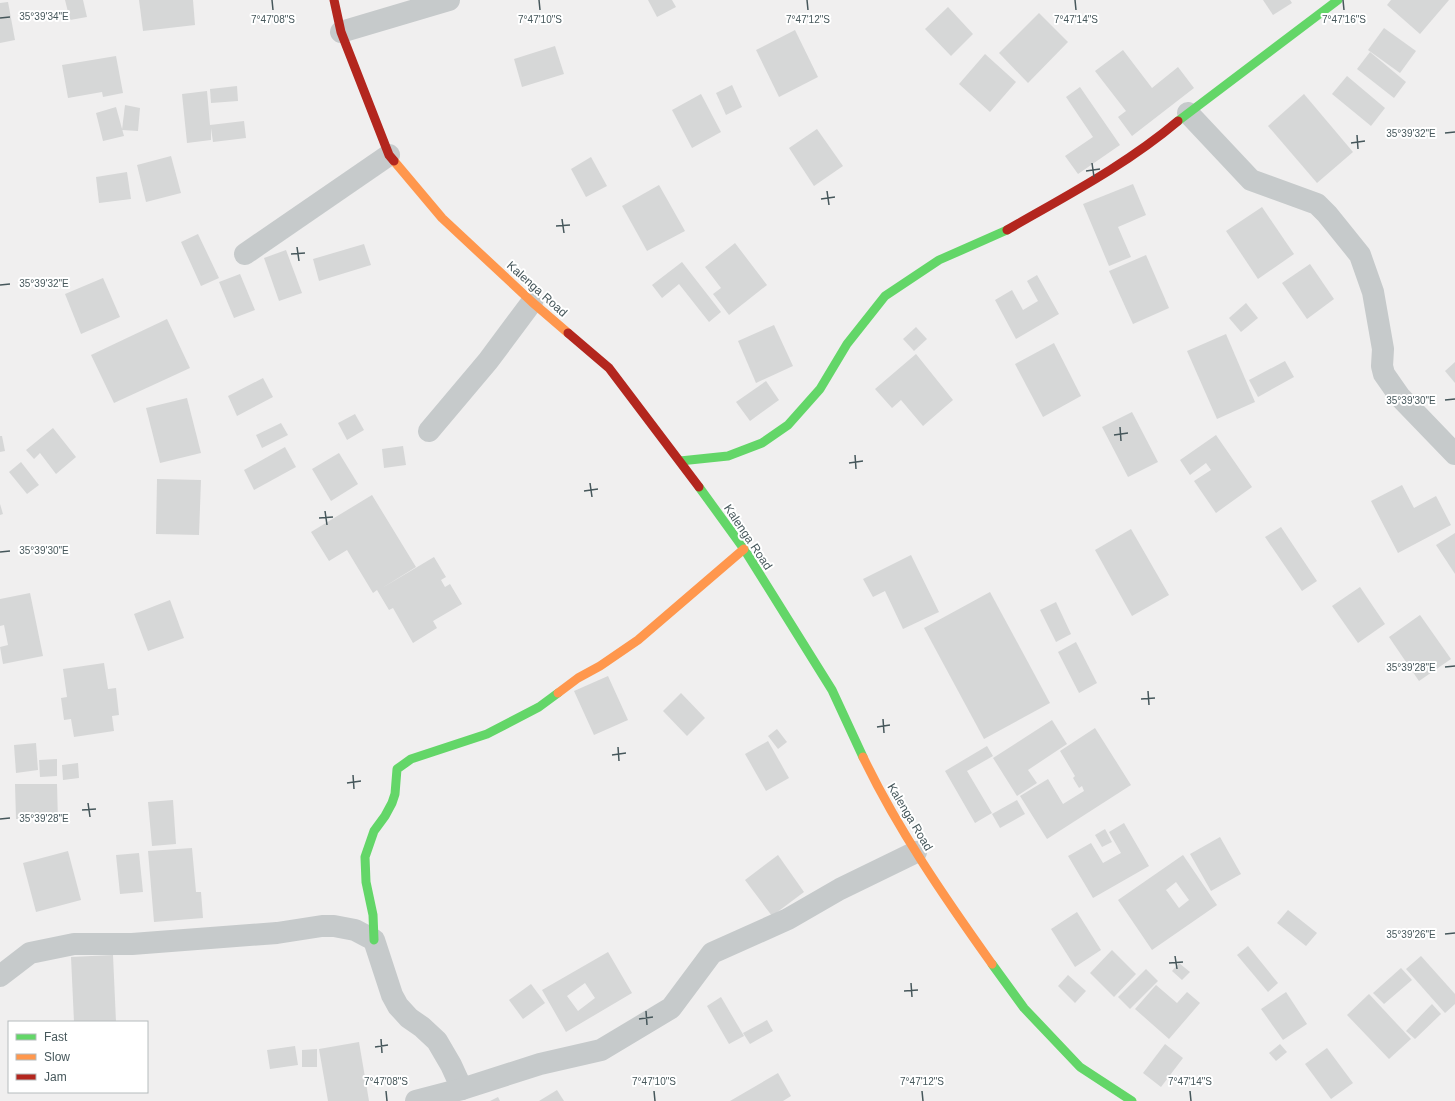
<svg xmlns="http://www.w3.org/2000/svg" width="1455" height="1101" font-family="Helvetica,sans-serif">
	<rect width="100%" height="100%" fill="#f0efef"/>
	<g fill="#d6d7d7" fill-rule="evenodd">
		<polygon points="65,0 83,0 87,17 70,20"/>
		<polygon points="139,0 193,0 195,25 143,31"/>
		<polygon points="648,0 672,0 676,7 657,17"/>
		<polygon points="1263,0 1290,0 1292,3 1273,15"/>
		<polygon points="1391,0 1449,0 1420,34 1387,5"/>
		<polygon points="8,2 15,40 0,43 0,3"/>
		<polygon points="948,7 973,34 951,56 925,29"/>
		<polygon points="1039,13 1068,42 1028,83 999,53"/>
		<polygon points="1384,28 1416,51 1400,73 1368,50"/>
		<polygon points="795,30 818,77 779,97 756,50"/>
		<polygon points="555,46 564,74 522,87 514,59"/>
		<polygon points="1123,50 1152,88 1178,67 1194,88 1132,136 1118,117 1126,111 1095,71"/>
		<polygon points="1370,52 1406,82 1394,98 1357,69"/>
		<polygon points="985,54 1016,82 990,112 959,84"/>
		<polygon points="116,56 123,93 103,97 102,92 68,98 62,65"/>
		<polygon points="1347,76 1385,108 1371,126 1332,94"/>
		<polygon points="732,85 742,107 726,115 716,93"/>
		<polygon points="237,86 238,101 211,103 210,89"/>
		<polygon points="1080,87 1120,145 1078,174 1065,156 1093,137 1066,97"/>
		<polygon points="207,91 210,125 244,121 246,138 213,142 211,128 211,140 187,143 182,94"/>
		<polygon points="701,94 721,132 692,148 672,110"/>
		<polygon points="1304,94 1353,152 1317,183 1268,126"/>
		<polygon points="125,105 140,108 138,131 122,130"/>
		<polygon points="116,107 124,136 103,141 96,113"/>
		<polygon points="817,129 843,166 814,186 789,148"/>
		<polygon points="171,156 181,193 146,202 137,165"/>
		<polygon points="591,157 607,186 586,197 571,169"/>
		<polygon points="127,172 131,199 99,203 96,177"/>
		<polygon points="1133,184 1146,215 1118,227 1131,257 1109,266 1083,204"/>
		<polygon points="659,185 685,231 647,251 622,206"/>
		<polygon points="1262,207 1294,254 1258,279 1226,231"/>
		<polygon points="198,234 219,278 201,286 181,242"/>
		<polygon points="735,243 767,285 729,315 713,294 721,288 705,267"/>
		<polygon points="364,244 371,265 319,281 313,259"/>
		<polygon points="286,250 302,293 279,301 264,258"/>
		<polygon points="1146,255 1169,308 1133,324 1109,271"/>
		<polygon points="682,262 721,312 709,322 679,284 662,298 652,285"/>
		<polygon points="1310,264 1334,299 1307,319 1282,283"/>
		<polygon points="240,274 255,310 234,318 219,282"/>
		<polygon points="1037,275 1059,314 1016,339 995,300 1012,290 1023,310 1038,301 1027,281"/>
		<polygon points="103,278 120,317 81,334 65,294"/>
		<polygon points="1246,303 1258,318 1241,332 1229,318"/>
		<polygon points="167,319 190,368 114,403 91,355"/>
		<polygon points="774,325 793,366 756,383 738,341"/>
		<polygon points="916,327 927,339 914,351 903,339"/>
		<polygon points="1226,334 1255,402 1217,419 1187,351"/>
		<polygon points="1054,343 1081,396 1043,417 1015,364"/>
		<polygon points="916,354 953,400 923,426 901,400 892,408 875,389"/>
		<polygon points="1285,361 1294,377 1258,397 1249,380"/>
		<polygon points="1455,362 1455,383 1445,371"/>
		<polygon points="263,378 273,397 237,416 228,396"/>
		<polygon points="766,381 779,400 750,421 736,402"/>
		<polygon points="187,398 201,453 160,463 146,408"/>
		<polygon points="1132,412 1158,462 1128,477 1102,427"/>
		<polygon points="355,414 364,430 347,440 338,423"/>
		<polygon points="281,423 288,435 262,448 256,435"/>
		<polygon points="53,428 76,457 56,474 40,453 34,459 26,450"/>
		<polygon points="1216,435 1252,487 1216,513 1194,481 1211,470 1206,463 1190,475 1180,460"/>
		<polygon points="0,436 2,436 5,451 0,452"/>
		<polygon points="403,446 406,465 384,468 382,449"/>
		<polygon points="285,447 296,467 254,490 244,470"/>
		<polygon points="339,453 358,484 331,501 312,469"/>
		<polygon points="21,462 39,485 27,494 9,472"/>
		<polygon points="157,479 201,480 199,535 156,534"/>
		<polygon points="1402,485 1414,508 1436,496 1451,525 1398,553 1371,501"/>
		<polygon points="372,495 416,567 382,588 434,557 446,577 441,580 445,587 450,584 462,604 433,621 437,628 413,643 393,608 389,610 377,590 373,593 347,550 329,561 311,532"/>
		<polygon points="0,504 3,514 0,515"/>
		<polygon points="1281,527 1317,581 1302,591 1265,537"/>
		<polygon points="1131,529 1169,595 1132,616 1095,550"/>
		<polygon points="1455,533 1455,574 1436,545"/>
		<polygon points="911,555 939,612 903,629 885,591 873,597 863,579"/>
		<polygon points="1360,587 1385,624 1358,643 1332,606"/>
		<polygon points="990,592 1050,703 984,739 924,628"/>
		<polygon points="30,593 43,656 3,664 0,647 8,645 4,625 0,626 0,599"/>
		<polygon points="170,600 184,638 148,651 134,614"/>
		<polygon points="1056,602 1071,634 1056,642 1040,610"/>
		<polygon points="1420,615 1451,659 1419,681 1389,637"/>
		<polygon points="1076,642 1097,683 1079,693 1058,652"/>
		<polygon points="104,663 108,689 116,688 119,715 112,716 114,731 74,737 71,719 64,720 61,698 67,697 63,669"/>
		<polygon points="608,676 628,720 594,735 574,691"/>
		<polygon points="681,693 705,718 687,736 663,711"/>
		<polygon points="1052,720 1067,744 1028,770 1037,783 1017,796 993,758"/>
		<polygon points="1095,728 1131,785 1047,839 1020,796 1048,779 1063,804 1084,791 1082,786 1079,788 1073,778 1075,776 1060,751"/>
		<polygon points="777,729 787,742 778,749 768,736"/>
		<polygon points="768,741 789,778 766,791 745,754"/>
		<polygon points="36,743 38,770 16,773 14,745"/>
		<polygon points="987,746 993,756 967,771 992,813 975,823 945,771"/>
		<polygon points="57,759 57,776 40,777 39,760"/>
		<polygon points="78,763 79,778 63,780 62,765"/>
		<polygon points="15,784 57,784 58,822 41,823 41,819 16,819"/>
		<polygon points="173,800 176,844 152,846 148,802"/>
		<polygon points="1017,800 1025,814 1000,828 992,814"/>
		<polygon points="1124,823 1149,866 1093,898 1068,856 1091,843 1103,863 1121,853 1109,832"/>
		<polygon points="1105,829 1112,842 1102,847 1095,835"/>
		<polygon points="1220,837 1241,874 1211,891 1190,854"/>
		<polygon points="192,848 196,892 201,892 203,918 154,922 148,851"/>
		<polygon points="68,851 81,900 36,912 23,863"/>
		<polygon points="139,853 143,892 120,894 116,855"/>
		<polygon points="778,855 804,892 772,916 745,880"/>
		<path d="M 1183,855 L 1217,905 L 1152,950 L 1118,900 ZM 1176,882 L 1189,900 L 1179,908 L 1166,890 Z"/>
		<polygon points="1288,910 1317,933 1306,946 1277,923"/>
		<polygon points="1077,912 1101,950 1075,967 1051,929"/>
		<polygon points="1248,946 1278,983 1268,992 1237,955"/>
		<polygon points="1112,950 1136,974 1114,997 1090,973"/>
		<path d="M 608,952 L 632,993 L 566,1032 L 542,990 ZM 585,983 L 595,998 L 578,1011 L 567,996 Z"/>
		<polygon points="113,955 116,1022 74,1022 71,957"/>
		<polygon points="1421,956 1455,994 1455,1004 1445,1013 1406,969"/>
		<polygon points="1179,963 1190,972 1182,980 1172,971"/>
		<polygon points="1401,968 1412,980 1384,1004 1373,993"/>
		<polygon points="1146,969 1158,981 1130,1009 1118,997"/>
		<polygon points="1068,975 1086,991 1075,1003 1058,986"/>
		<polygon points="531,984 545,1003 523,1019 509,1000"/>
		<polygon points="1156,985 1177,1003 1187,992 1200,1003 1169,1039 1135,1009"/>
		<polygon points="1286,992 1307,1024 1283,1040 1261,1009"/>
		<polygon points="1369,994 1411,1039 1389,1059 1347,1015"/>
		<polygon points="721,997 744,1036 729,1044 707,1006"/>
		<polygon points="1432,1004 1441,1014 1415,1039 1406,1031"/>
		<polygon points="767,1020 773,1031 750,1044 743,1033"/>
		<polygon points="359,1042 369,1101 328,1101 319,1049"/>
		<polygon points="1165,1044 1183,1058 1161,1087 1143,1073"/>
		<polygon points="1280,1044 1287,1052 1276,1061 1269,1053"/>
		<polygon points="295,1046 298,1065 270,1069 267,1050"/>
		<polygon points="1327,1048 1353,1083 1331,1099 1305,1064"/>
		<polygon points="317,1049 317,1067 302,1067 302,1050"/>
		<polygon points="778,1073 791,1096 783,1101 730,1101"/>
		<polygon points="557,1090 564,1101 539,1101"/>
		<polygon points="498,1097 500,1101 490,1101"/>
	</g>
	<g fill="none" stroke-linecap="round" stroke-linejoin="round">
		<g stroke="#c6cacb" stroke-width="22">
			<polyline points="341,32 449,0"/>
			<polyline points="1188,113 1251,180 1317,204 1327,214 1360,255 1373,292 1383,349 1382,366 1384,374 1400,397 1455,454"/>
			<polyline points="245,254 389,155"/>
			<polyline points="429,431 488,361 532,302"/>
			<polyline points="0,976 30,953 74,944 132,944 277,933 322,926 334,926 355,930 374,940 392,995 398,1006 409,1018 422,1027 437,1041 451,1065 462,1089"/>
			<polyline points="416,1101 462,1089 540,1064 601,1050 671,1008 712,953 788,919 840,889 916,852"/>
		</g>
		<g stroke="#63d668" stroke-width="9">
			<polyline points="1178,121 1338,0"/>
			<polyline points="680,461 728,456 762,443 788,425 820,389 847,344 885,296 939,260 1007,230"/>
			<polyline points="699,487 744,549 832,690 863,757"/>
			<polyline points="374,940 373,915 366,882 365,857 374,831 385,816 392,803 395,794 397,769 411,759 487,734 539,707 558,693"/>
			<polyline points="992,964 1024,1008 1080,1067 1132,1101"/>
		</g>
		<g stroke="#ff974d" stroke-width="9">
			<polyline points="394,161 442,218 532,302 568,333"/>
			<polyline points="558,693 578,678 600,666 638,640 744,549"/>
			<path d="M 863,757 C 898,830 945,898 992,964"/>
		</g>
		<g stroke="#b3261e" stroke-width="9">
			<polyline points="334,0 341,32 389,155 394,161"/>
			<path d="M 1007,230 C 1066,196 1126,165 1178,121"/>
			<polyline points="568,333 609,368 699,487"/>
		</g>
	</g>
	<path fill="none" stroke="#46575b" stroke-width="1.5" d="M 272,0 L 273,10M 539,0 L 540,10M 807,0 L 808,10M 1075,0 L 1076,10M 1343,0 L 1344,10M 0,18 L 10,17M 1445,133 L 1455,132M 1357,135 L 1358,149M 1351,143 L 1365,141M 1092,163 L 1094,177M 1086,171 L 1100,169M 827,191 L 829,205M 821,199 L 835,197M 562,219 L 564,233M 556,226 L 570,225M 297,247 L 299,261M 291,254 L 305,253M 0,285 L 10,284M 1445,400 L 1455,399M 1120,427 L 1121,441M 1114,435 L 1128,433M 855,455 L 856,469M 849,463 L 863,461M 590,483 L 592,497M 584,491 L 598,489M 325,511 L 327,525M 319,518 L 333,517M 0,552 L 10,551M 1445,667 L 1455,666M 1148,691 L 1149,705M 1141,699 L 1155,698M 883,719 L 884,733M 877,727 L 890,725M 618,747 L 619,761M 612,755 L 626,753M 353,775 L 354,789M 347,783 L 361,781M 88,803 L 90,817M 82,810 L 96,809M 0,819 L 10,818M 1445,934 L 1455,933M 1175,956 L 1177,969M 1169,963 L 1183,962M 911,983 L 912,997M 904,991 L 918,990M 646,1011 L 647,1025M 639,1019 L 653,1017M 381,1039 L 382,1053M 375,1047 L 388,1045M 386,1091 L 387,1101M 654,1091 L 655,1101M 922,1091 L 923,1101M 1190,1091 L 1191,1101"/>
	<g text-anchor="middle" stroke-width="4" stroke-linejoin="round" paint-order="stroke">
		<g font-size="12" fill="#46575b" stroke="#fff">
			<text transform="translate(537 289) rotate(42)" y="4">Kalenga Road</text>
			<text transform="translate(748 537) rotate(56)" y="4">Kalenga Road</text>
			<text transform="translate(910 817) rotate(59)" y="4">Kalenga Road</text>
		</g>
	</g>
	<g font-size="10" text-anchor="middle" fill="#46575b" stroke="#fff" stroke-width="4" stroke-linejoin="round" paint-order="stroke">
		<text x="44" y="20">35°39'34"E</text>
		<text x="273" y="23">7°47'08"S</text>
		<text x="540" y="23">7°47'10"S</text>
		<text x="808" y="23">7°47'12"S</text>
		<text x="1076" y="23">7°47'14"S</text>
		<text x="1344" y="23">7°47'16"S</text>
		<text x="1411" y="137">35°39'32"E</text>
		<text x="44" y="287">35°39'32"E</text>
		<text x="1411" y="404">35°39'30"E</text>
		<text x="44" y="554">35°39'30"E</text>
		<text x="1411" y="671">35°39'28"E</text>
		<text x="44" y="822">35°39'28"E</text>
		<text x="1411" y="938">35°39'26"E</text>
		<text x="386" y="1085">7°47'08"S</text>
		<text x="654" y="1085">7°47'10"S</text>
		<text x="922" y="1085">7°47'12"S</text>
		<text x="1190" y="1085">7°47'14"S</text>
	</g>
	<rect x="8" y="1021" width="140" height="72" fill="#ffffff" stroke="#b5bcbd"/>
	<rect x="16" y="1034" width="20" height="6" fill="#63d668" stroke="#b5bcbd"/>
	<text x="44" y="1041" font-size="12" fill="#46575b">Fast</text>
	<rect x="16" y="1054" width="20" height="6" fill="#ff974d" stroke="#b5bcbd"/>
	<text x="44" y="1061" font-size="12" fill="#46575b">Slow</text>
	<rect x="16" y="1074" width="20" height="6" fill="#b3261e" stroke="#b5bcbd"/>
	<text x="44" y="1081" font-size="12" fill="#46575b">Jam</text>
</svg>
